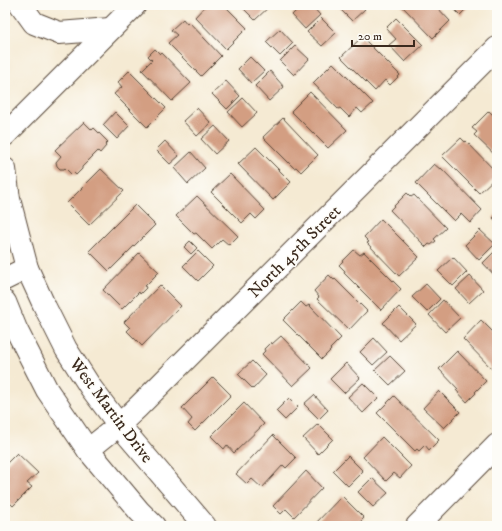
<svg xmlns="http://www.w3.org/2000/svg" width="502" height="531" font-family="'IM FELL DW Pica',serif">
	<rect width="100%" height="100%" fill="#fdfcf7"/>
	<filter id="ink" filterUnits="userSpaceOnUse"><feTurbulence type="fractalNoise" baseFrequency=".025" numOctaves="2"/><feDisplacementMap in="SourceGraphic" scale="8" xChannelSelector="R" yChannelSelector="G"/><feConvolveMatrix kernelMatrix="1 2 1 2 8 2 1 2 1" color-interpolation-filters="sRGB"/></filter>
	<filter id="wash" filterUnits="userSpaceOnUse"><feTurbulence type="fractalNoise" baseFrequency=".012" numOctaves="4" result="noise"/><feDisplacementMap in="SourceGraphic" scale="16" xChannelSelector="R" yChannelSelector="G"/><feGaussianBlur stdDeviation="0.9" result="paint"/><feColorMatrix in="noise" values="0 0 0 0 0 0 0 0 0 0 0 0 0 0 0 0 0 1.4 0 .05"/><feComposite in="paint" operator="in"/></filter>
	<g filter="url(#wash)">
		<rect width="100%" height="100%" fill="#f5ead3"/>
		<g id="blocks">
			<g fill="#d39e82">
				<polygon points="206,5 224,5 247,28 226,49 195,17"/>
				<polygon points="240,5 271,5 255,20"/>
				<polygon points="302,5 311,5 320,15 305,29 292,15"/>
				<polygon points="336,5 361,5 365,9 352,21"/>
				<polygon points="401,5 435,5 450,21 433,38"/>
				<polygon points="450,5 466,5 468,7 460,15"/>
				<polygon points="321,18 336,33 322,46 307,32"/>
				<polygon points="396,18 423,45 405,62 389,45 396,39 386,28"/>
				<polygon points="183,19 187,24 189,22 221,56 201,76 168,43 177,35 171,30"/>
				<polygon points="280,29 293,43 280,56 266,42"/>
				<polygon points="362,37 400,75 390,85 385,80 375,91 341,57"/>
				<polygon points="295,46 309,59 294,75 280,61"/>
				<polygon points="155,49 160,54 161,52 191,83 172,101 142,70 152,60 148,56"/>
				<polygon points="250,57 264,71 251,83 238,69"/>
				<polygon points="333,63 373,103 362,113 357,108 349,117 340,108 338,109 313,83"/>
				<polygon points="129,71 166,108 147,127 114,94 122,87 118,82"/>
				<polygon points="270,71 284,87 269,101 255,86"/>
				<polygon points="226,81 240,96 227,109 212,94"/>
				<polygon points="310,92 347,130 328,148 291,111"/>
				<polygon points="243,98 257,113 242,127 228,112"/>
				<polygon points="197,108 211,123 197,136 183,121"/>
				<polygon points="489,111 497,119 497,157 474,135 477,132 472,128"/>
				<polygon points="115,112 129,126 117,139 103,125"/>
				<polygon points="283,118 318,155 301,172 296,167 294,168 263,137"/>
				<polygon points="84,122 92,130 94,128 108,142 105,145 106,146 100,153 98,151 82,167 82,169 76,175 74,173 72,175 65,168 64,169 60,169 57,166 56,162 61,156 55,150"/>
				<polygon points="215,126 229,141 215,154 201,139"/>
				<polygon points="461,138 465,142 466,141 497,173 497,176 479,193 442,156"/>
				<polygon points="165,141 179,156 170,164 156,150"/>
				<polygon points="256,147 291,182 273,200 238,164"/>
				<polygon points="191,152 205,168 188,184 174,168"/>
				<polygon points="434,164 440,169 441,168 482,210 470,223 461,214 454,221 416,183"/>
				<polygon points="101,169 124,191 89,225 67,203"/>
				<polygon points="230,174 265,210 256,219 251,214 242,223 211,192"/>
				<polygon points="407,193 411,197 414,195 446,228 434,239 436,241 431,245 429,244 426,247 390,210"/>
				<polygon points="197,196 238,236 229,245 222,239 212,249 196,233 194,234 176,216"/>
				<polygon points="135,205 155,225 109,271 89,251"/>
				<polygon points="497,214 497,222 493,218"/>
				<polygon points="381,219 419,257 399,276 367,243 369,242 364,237"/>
				<polygon points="480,230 495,244 479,260 465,245"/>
				<polygon points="190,241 197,248 191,254 184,247"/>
				<polygon points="497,249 497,278 483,263"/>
				<polygon points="354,250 360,255 364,252 401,289 381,310 344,273 345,271 339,265"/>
				<polygon points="198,251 213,266 198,281 183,266"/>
				<polygon points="139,253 159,272 145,286 146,288 140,294 139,292 122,309 103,290"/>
				<polygon points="453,257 467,272 453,286 438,271"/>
				<polygon points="329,275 334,280 335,279 367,311 349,330 317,299 319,297 314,291"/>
				<polygon points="470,276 483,290 469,303 456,289"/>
				<polygon points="426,284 440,299 427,312 412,297"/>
				<polygon points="160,285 181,306 142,346 127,331 130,328 124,322"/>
				<polygon points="443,300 460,318 445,332 429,315"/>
				<polygon points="301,302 306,307 309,305 341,338 330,349 331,350 322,359 283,320"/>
				<polygon points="399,307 416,324 399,340 383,323"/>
				<polygon points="481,320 497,336 497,369 496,368 494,371 463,339"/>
				<polygon points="281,336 312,368 293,386 262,354 265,351 264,349 271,342 272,344"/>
				<polygon points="374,338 387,352 373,365 360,352"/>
				<polygon points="457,351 486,381 475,392 476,393 467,402 456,390 458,389 439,369"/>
				<polygon points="390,356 405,371 390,385 375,370"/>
				<polygon points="252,361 266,375 253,389 238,374"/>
				<polygon points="346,363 360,378 344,393 330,379"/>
				<polygon points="213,377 231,395 195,431 188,424 192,419 182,408"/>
				<polygon points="363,383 378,398 363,413 348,397"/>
				<polygon points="439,391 460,412 444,428 423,408"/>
				<polygon points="314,395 328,410 319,419 304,404"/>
				<polygon points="394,396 439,440 429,450 425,445 419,451 417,449 415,451 377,413"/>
				<polygon points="289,398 298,407 285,420 276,411"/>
				<polygon points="244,403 264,424 234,453 227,445 224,449 211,436"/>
				<polygon points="318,424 333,439 318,454 303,438"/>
				<polygon points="273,435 296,458 286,468 283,465 262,488 252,479 247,484 236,474"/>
				<polygon points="382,437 411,466 400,478 394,473 386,481 363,457"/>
				<polygon points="17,453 38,473 27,483 32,487 13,506 5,498 5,461 7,463"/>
				<polygon points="348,456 363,471 348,486 333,471"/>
				<polygon points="306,471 322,488 294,517 286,509 281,514 273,506"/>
				<polygon points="372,478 388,493 373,507 358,492"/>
				<polygon points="342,496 364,518 356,526 313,526"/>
			</g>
		</g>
	</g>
	<g filter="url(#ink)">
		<use href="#blocks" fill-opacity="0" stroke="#574739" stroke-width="1"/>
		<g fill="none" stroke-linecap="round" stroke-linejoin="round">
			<defs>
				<g id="minor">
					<polyline points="5,135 135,5"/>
					<polyline points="5,169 9,199 27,268 44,305 66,349 91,388 119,425 205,526"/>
					<polyline points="5,279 27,268"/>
					<polyline points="5,302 16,329 47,390 88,450 139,511 154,526"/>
					<polyline points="88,450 119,425 138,407 497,48"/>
					<polyline points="417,526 497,445"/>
				</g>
				<polyline id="highway" points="21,5 34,23 59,33 110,29"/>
			</defs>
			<use href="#minor" stroke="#574739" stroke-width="24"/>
			<use href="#highway" stroke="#574739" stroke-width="24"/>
			<use href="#minor" stroke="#fff" stroke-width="22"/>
			<use href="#highway" stroke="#fff" stroke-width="22"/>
		</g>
	</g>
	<g text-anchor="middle" stroke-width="3" stroke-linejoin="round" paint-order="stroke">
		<g font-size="17" fill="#3b2a1e" stroke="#fdfcf7">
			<text transform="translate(294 251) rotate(-45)" y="6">North 45th Street</text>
			<text transform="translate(112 410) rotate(53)" y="6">West Martin Drive</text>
		</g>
	</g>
	<rect width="502" height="531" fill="none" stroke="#fdfcf7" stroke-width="20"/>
	<path d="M352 40v6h62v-6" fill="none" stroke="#3b2a1e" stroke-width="2"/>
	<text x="358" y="40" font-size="12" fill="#3b2a1e" stroke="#fdfcf7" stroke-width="3" paint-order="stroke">20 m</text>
</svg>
